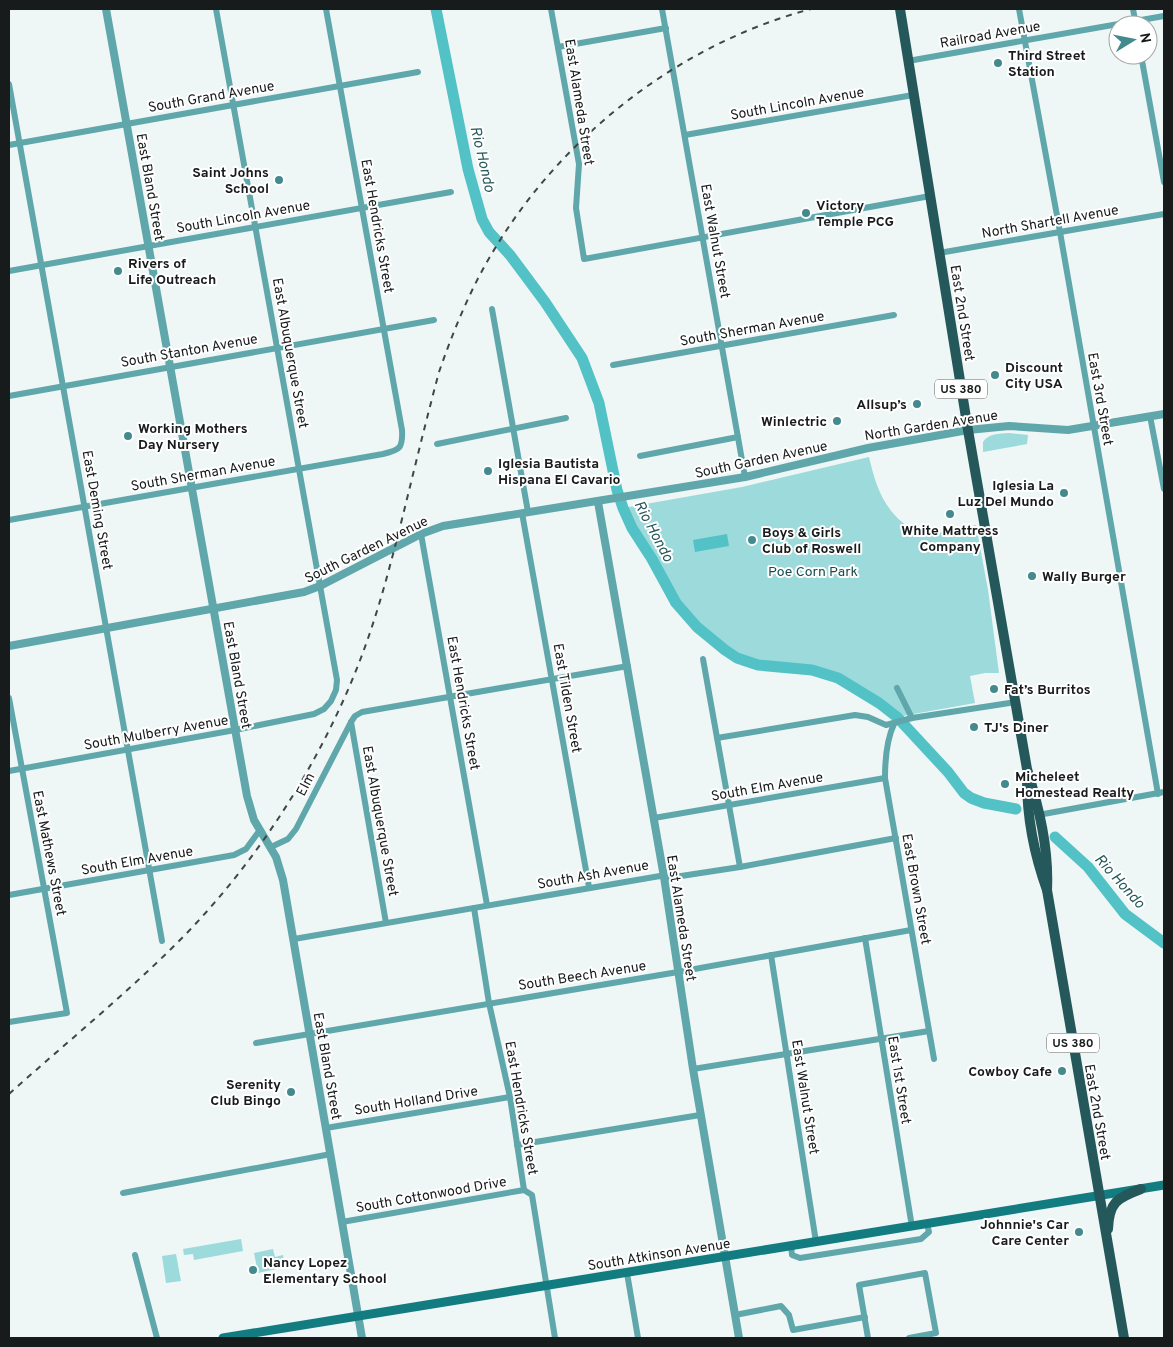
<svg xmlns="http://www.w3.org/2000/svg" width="1173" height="1347" font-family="Overpass,sans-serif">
	<rect width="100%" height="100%" fill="#eef6f6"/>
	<g fill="#9cdadc">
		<path d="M 1009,433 L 1028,435 L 1027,444 L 983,452 L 983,442 C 989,433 999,434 1009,433 Z"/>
		<path d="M 869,457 C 875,482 881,504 902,522 C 909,528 917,533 926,533 C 942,534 961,528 976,525 L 988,590 L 999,673 L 985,673 L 970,676 L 975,703 L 897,717 C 872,695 833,671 800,668 C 782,666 763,668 747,662 C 722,653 692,626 677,604 C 668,591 661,575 653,561 C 643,543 631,527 623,508 L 742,487 Z"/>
		<polygon points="241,1239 243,1251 194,1260 193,1254 184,1255 183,1249"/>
		<polygon points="273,1249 275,1257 283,1255 285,1267 258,1273 254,1253"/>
		<polygon points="176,1254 181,1281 166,1283 162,1256"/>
	</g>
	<polygon fill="#53c2c6" points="727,534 729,546 695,552 693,540"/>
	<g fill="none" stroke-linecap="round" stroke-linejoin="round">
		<g stroke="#53c2c6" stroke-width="11">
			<polyline points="436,9 468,169 482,219 489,232 510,255 545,302 582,358 599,403 617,490 623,508 632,528 652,559 676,603 697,627 725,650 737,658 758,665 812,670 838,678 879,703 897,717 948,772 964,793 971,798 984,803 1016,809"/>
			<polyline points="1055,837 1088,867 1125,914 1164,943"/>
		</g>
		<g stroke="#5fa7aa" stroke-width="6">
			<polyline points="551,9 579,164 576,208 584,259 930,196"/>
			<polyline points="662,9 745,477"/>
			<polyline points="1019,9 1060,232 1158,794"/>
			<polyline points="1133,9 1136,25"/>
			<polyline points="558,47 666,28"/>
			<polyline points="1141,55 1164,182"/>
			<polyline points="908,61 1164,16"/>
			<polyline points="9,84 162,941"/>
			<polyline points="685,135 913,95"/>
			<polyline points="9,145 418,72"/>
			<polyline points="939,253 1164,214"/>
			<polyline points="9,271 451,192"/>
			<polyline points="492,309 528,512"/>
			<polyline points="613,365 894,315"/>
			<polyline points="9,396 434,320"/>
			<polyline points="1150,416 1164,489"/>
			<polyline points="437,444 566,418"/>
			<polyline points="640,456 738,437"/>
			<polyline points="522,513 589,887"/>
			<path d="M 9,520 L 383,454 C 400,450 403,448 402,430 L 326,9"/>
			<polyline points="421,534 487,905"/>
			<polyline points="703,659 740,867"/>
			<polyline points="897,688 912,718"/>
			<polyline points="9,698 67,1013 9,1022"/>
			<polyline points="351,722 386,923"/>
			<path d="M 894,724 C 886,741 885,760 885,778 L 934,1059"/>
			<polyline points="717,738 855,715 868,717 886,725 912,718 1016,702"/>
			<polyline points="9,771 235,730 314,714 324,709 331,701 336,690 337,680 216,9"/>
			<polyline points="1038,815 1164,792"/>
			<polyline points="654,818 885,778"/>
			<polyline points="271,847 288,839 296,829 351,722 355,716 362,712 628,666"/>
			<polyline points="9,895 234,855 246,849 260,830"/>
			<polyline points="474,908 489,1003 510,1097 524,1190 532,1195 555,1338"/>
			<polyline points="865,938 912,1227"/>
			<polyline points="294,939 660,876 668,878 740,867 896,838"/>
			<polyline points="771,955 816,1242"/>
			<polyline points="256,1043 678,972 911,930"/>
			<polyline points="693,1069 929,1031"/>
			<polyline points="326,1128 510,1097"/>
			<polyline points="517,1145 700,1115"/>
			<polyline points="123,1193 331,1154"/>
			<polyline points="342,1222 524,1190"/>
			<polyline points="791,1246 792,1255 800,1258 921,1239 929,1232 927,1224"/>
			<polyline points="135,1255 157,1338"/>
			<polyline points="627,1273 638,1338"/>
			<polyline points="735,1315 781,1306 789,1315 793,1330 865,1317"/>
			<polyline points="868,1338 859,1285 925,1273 936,1333 909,1338"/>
		</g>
		<g stroke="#5fa7aa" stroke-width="8">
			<polyline points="106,9 247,796 254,820 276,857 283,880 362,1338"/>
			<polyline points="598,502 664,877 693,1069 739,1338"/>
			<polyline points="9,646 304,592 320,586 421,534 443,526 745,477 868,448 968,430 1009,426 1068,430 1164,414"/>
		</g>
		<polyline stroke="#127c80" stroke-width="9" points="223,1338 1164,1185"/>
		<g stroke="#25585a" stroke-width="10">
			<path d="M 900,9 L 968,430 L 1027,769 C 1039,808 1049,848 1047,890"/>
			<path d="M 1027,780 C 1027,817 1034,854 1047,890 L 1124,1338"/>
			<path d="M 1108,1229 C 1109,1202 1117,1198 1141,1189"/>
		</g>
		<path stroke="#414545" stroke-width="2" stroke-dasharray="6 6" stroke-linecap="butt" d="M 9,1094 C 68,1041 130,991 186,934 C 258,859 316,769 355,673 C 377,619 391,563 405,507 C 416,462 427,417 439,372 C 453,332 469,292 491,255 C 560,137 679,44 811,9"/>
	</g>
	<g fill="#428a8d" stroke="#fff" stroke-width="2">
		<circle cx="998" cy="63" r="5"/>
		<circle cx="279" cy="180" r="5"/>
		<circle cx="806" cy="213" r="5"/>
		<circle cx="118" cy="271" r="5"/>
		<circle cx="995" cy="375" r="5"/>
		<circle cx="917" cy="404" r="5"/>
		<circle cx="837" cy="421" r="5"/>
		<circle cx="128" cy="436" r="5"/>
		<circle cx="488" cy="471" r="5"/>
		<circle cx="1064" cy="493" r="5"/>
		<circle cx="950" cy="514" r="5"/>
		<circle cx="752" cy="540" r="5"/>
		<circle cx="1032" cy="576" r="5"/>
		<circle cx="994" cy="689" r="5"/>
		<circle cx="974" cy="727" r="5"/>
		<circle cx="1005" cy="784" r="5"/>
		<circle cx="1062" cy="1071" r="5"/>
		<circle cx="291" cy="1092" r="5"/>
		<circle cx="1079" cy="1232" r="5"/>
		<circle cx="253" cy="1270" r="5"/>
	</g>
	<g text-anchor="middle" stroke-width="4" stroke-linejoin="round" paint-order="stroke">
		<g fill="#fff" stroke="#5d5f5f" stroke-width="1">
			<rect x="935" y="379.5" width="52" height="19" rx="4"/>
			<rect x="1047" y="1033.5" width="52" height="19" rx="4"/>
		</g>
		<g font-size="12" font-weight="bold" fill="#181b1b">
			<text x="961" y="393">US 380</text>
			<text x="1073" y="1047">US 380</text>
		</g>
		<g font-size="14" fill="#181b1b" stroke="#fff">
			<text transform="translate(990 34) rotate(-10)" y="5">Railroad Avenue</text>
			<text transform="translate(211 96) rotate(-10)" y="5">South Grand Avenue</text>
			<text transform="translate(580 102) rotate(81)" y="5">East Alameda Street</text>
			<text transform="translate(797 103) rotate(-10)" y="5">South Lincoln Avenue</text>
			<text transform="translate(151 187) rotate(80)" y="5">East Bland Street</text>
			<text transform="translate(243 216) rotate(-10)" y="5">South Lincoln Avenue</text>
			<text transform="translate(1050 221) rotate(-10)" y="5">North Shartell Avenue</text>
			<text transform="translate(378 226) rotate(80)" y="5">East Hendricks Street</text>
			<text transform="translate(716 241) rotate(80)" y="5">East Walnut Street</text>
			<text transform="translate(963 313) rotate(81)" y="5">East 2nd Street</text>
			<text transform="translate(752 328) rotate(-10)" y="5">South Sherman Avenue</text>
			<text transform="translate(189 350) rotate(-10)" y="5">South Stanton Avenue</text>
			<text transform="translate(291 353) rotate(80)" y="5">East Albuquerque Street</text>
			<text transform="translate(1101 399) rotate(80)" y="5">East 3rd Street</text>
			<text transform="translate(931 425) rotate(-9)" y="5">North Garden Avenue</text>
			<text transform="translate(761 459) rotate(-12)" y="5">South Garden Avenue</text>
			<text transform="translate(203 473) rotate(-10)" y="5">South Sherman Avenue</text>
			<text transform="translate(98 510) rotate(80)" y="5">East Deming Street</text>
			<text transform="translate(366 549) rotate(-26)" y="5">South Garden Avenue</text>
			<text transform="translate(238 675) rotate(80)" y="5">East Bland Street</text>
			<text transform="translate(568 698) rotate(80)" y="5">East Tilden Street</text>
			<text transform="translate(464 703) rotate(80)" y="5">East Hendricks Street</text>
			<text transform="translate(156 732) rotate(-10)" y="5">South Mulberry Avenue</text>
			<text transform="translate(305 784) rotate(-63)" y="5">Elm</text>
			<text transform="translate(767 786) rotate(-10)" y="5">South Elm Avenue</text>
			<text transform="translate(381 821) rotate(80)" y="5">East Albuquerque Street</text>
			<text transform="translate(50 853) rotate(79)" y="5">East Mathews Street</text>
			<text transform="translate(137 860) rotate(-10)" y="5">South Elm Avenue</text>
			<text transform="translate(593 874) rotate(-10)" y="5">South Ash Avenue</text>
			<text transform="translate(917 889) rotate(80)" y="5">East Brown Street</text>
			<text transform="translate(682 918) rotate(81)" y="5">East Alameda Street</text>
			<text transform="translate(582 975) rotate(-9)" y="5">South Beech Avenue</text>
			<text transform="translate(328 1066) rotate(80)" y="5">East Bland Street</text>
			<text transform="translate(900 1080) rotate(81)" y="5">East 1st Street</text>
			<text transform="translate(806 1097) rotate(81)" y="5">East Walnut Street</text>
			<text transform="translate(416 1100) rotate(-9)" y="5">South Holland Drive</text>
			<text transform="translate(522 1108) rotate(80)" y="5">East Hendricks Street</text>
			<text transform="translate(1098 1112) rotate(80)" y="5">East 2nd Street</text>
			<text transform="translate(431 1194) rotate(-10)" y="5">South Cottonwood Drive</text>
			<text transform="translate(659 1254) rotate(-9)" y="5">South Atkinson Avenue</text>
		</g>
		<g font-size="14" font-weight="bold" fill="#181b1b" stroke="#fff" text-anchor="start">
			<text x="1008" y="60">Third Street<tspan x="1008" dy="16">Station</tspan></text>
			<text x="269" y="177" text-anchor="end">Saint Johns<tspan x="269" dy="16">School</tspan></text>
			<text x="816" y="210">Victory<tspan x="816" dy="16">Temple PCG</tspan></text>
			<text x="128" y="268">Rivers of<tspan x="128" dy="16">Life Outreach</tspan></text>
			<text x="1005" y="372">Discount<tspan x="1005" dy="16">City USA</tspan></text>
			<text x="907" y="409" text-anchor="end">Allsup’s</text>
			<text x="827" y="426" text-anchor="end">Winlectric</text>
			<text x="138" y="433">Working Mothers<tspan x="138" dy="16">Day Nursery</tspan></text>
			<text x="498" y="468">Iglesia Bautista<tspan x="498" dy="16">Hispana El Cavario</tspan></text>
			<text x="1054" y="490" text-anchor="end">Iglesia La<tspan x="1054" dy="16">Luz Del Mundo</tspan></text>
			<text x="950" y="535" text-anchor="middle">White Mattress<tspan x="950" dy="16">Company</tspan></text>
			<text x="762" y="537">Boys &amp; Girls<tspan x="762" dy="16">Club of Roswell</tspan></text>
			<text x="1042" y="581">Wally Burger</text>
			<text x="1004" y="694">Fat’s Burritos</text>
			<text x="984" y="732">TJ's Diner</text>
			<text x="1015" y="781">Micheleet<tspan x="1015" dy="16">Homestead Realty</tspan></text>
			<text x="1052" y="1076" text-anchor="end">Cowboy Cafe</text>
			<text x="281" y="1089" text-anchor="end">Serenity<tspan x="281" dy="16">Club Bingo</tspan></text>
			<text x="1069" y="1229" text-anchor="end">Johnnie's Car<tspan x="1069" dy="16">Care Center</tspan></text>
			<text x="263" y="1267">Nancy Lopez<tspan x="263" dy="16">Elementary School</tspan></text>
		</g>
		<g font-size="14" fill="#1a4b4d" stroke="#fff">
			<text x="813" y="576">Poe Corn Park</text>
		</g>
		<g font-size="15" font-style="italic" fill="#28585a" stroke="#fff">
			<text transform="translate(483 159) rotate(77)" y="5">Rio Hondo</text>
			<text transform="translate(654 531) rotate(62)" y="5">Rio Hondo</text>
			<text transform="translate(1120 881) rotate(48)" y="5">Rio Hondo</text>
		</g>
	</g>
	<rect width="1173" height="1347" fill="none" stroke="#181b1b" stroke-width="20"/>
	<g transform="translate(1133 40) rotate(80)"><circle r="24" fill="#ffffff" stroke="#a3a4a4"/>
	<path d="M0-4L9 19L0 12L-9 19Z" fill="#428a8d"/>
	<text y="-8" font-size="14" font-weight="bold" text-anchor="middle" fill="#181b1b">N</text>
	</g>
</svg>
